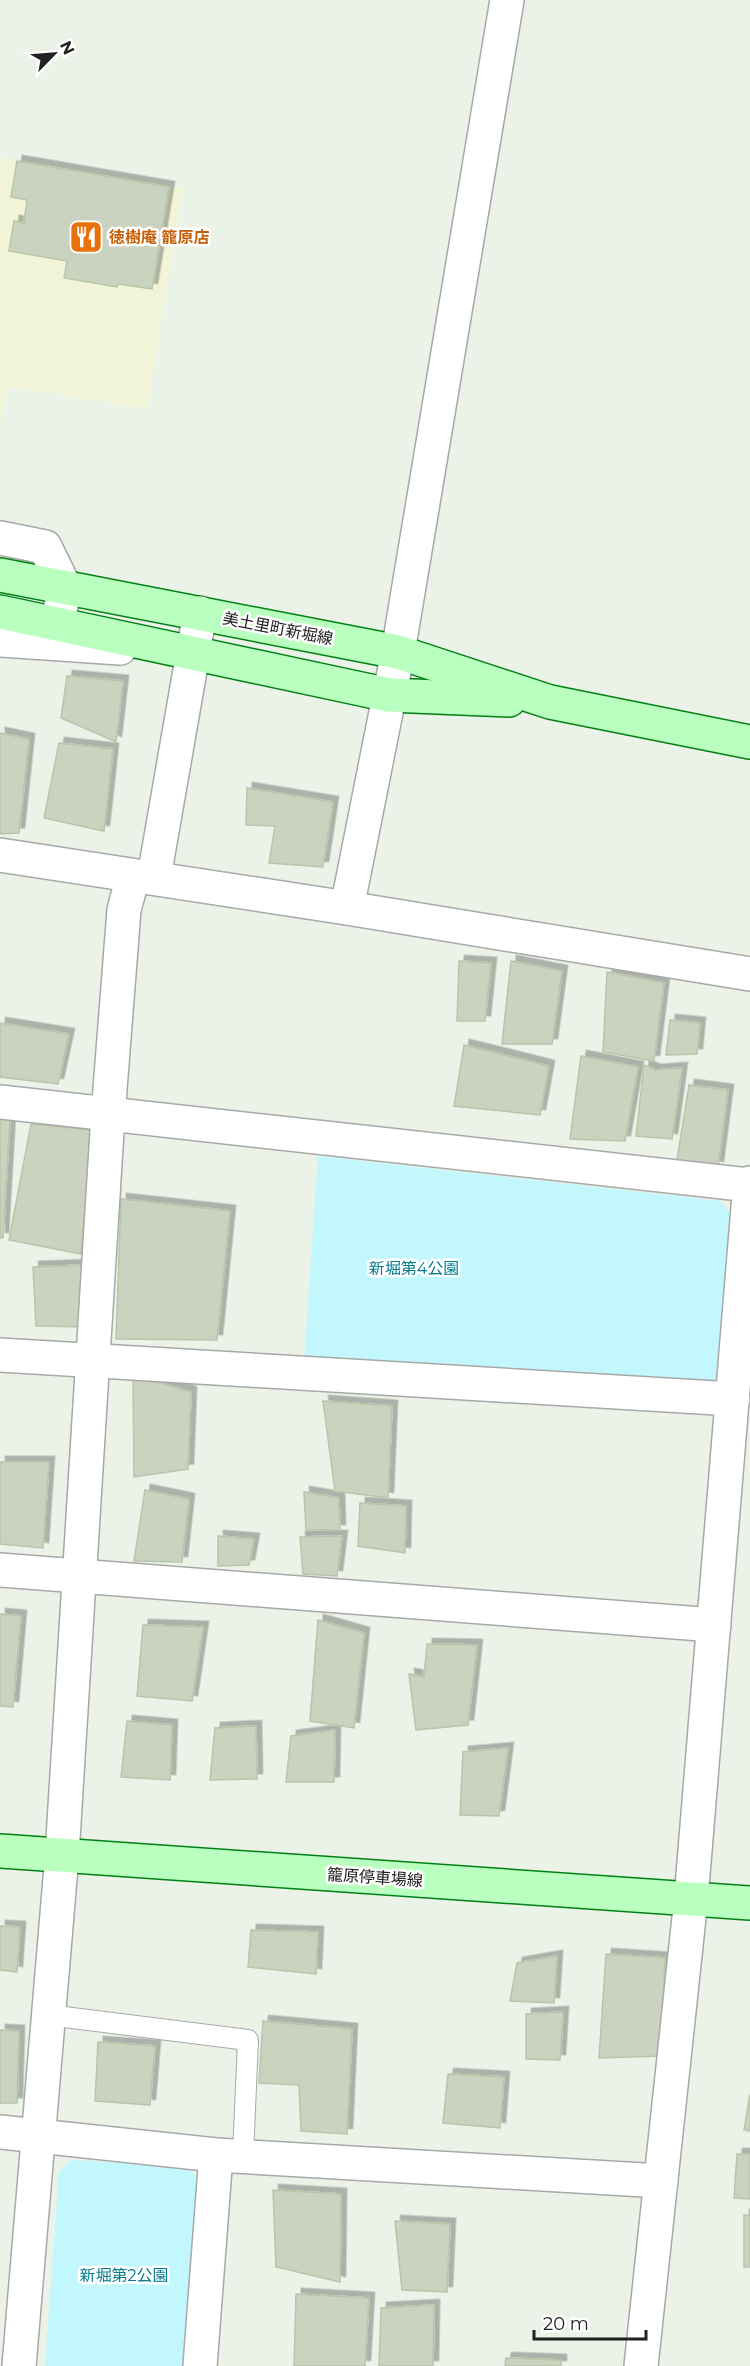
<svg xmlns="http://www.w3.org/2000/svg" width="750" height="2366" font-family="Montserrat,'Noto Sans JP',sans-serif">
	<defs>
		<filter id="shadow"><feDropShadow dx="5.5" dy="-5.5" stdDeviation="0" flood-color="#0004"/></filter>
	</defs>
	<rect width="100%" height="100%" fill="#ebf2e7"/>
	<polygon fill="#f1f4d6" points="0,157 183,188 147,409 8,386 0,425"/>
	<g fill="#c3f7fe">
		<polygon points="318,1156 720,1201 732,1216 719,1376 705,1389 304,1362"/>
		<polygon points="71,2160 186,2166 202,2183 190,2366 45,2366 59,2172"/>
	</g>
	<g fill="#cad3c0" stroke="#b7c6a8" stroke-width="1.5" filter="url(#shadow)">
		<polygon points="17,161 169,187 152,289 118,284 117,287 64,278 67,261 9,251 14,221 24,223 27,200 11,197"/>
		<polygon points="67,676 123,681 116,742 61,718"/>
		<polygon points="0,733 29,739 19,833 0,834"/>
		<polygon points="59,743 113,749 104,831 44,818"/>
		<polygon points="247,788 333,802 323,867 269,863 275,826 246,825"/>
		<polygon points="459,961 491,963 485,1021 457,1021"/>
		<polygon points="511,961 562,971 552,1044 502,1044"/>
		<polygon points="607,972 664,983 654,1061 603,1052"/>
		<polygon points="670,1020 700,1023 697,1054 666,1055"/>
		<polygon points="0,1023 69,1034 58,1084 0,1077"/>
		<polygon points="464,1045 549,1066 540,1115 454,1106"/>
		<polygon points="581,1056 638,1067 625,1141 570,1139"/>
		<polygon points="644,1065 655,1070 682,1068 672,1139 636,1136"/>
		<polygon points="689,1085 728,1090 718,1167 677,1160"/>
		<polygon points="0,1118 10,1119 3,1238 0,1238"/>
		<polygon points="31,1124 92,1130 81,1254 9,1240"/>
		<polygon points="121,1199 230,1211 217,1340 116,1339"/>
		<polygon points="84,1265 87,1327 36,1326 33,1267"/>
		<polygon points="133,1375 191,1392 188,1469 134,1477"/>
		<polygon points="323,1401 392,1406 388,1498 335,1491"/>
		<polygon points="0,1462 49,1462 43,1548 0,1544"/>
		<polygon points="145,1490 189,1499 182,1562 134,1561"/>
		<polygon points="304,1492 339,1498 340,1530 306,1530"/>
		<polygon points="360,1503 406,1506 405,1553 358,1546"/>
		<polygon points="218,1536 254,1539 249,1565 218,1566"/>
		<polygon points="342,1536 337,1576 303,1574 300,1537"/>
		<polygon points="0,1614 21,1616 13,1707 0,1706"/>
		<polygon points="318,1620 364,1633 354,1728 310,1721"/>
		<polygon points="143,1625 203,1627 192,1701 137,1696"/>
		<polygon points="427,1644 477,1645 468,1725 416,1730 409,1674 424,1677"/>
		<polygon points="127,1721 172,1725 170,1780 121,1777"/>
		<polygon points="256,1726 257,1779 210,1780 215,1728"/>
		<polygon points="335,1730 334,1782 286,1782 291,1736"/>
		<polygon points="508,1748 499,1816 460,1815 463,1752"/>
		<polygon points="0,1926 20,1927 17,1972 0,1970"/>
		<polygon points="251,1930 318,1932 316,1974 248,1967"/>
		<polygon points="606,1954 665,1958 661,2056 599,2058"/>
		<polygon points="557,1956 554,2003 510,2001 517,1963"/>
		<polygon points="563,2012 560,2060 526,2059 526,2014"/>
		<polygon points="263,2021 352,2029 347,2134 301,2131 299,2085 259,2083"/>
		<polygon points="0,2030 19,2031 17,2103 0,2103"/>
		<polygon points="98,2042 155,2046 150,2105 95,2101"/>
		<polygon points="448,2074 504,2077 500,2128 443,2123"/>
		<polygon points="750,2094 750,2131 744,2130"/>
		<polygon points="737,2154 750,2154 750,2199 734,2198"/>
		<polygon points="273,2190 341,2194 340,2282 276,2267"/>
		<rect x="744" y="2215" width="6" height="52"/>
		<polygon points="395,2221 450,2224 447,2292 402,2290"/>
		<polygon points="296,2294 369,2298 365,2366 294,2366"/>
		<polygon points="434,2305 433,2366 379,2366 381,2308"/>
		<polygon points="506,2358 561,2360 561,2366 505,2366"/>
	</g>
	<g fill="none" stroke-linecap="round" stroke-linejoin="round">
		<defs>
			<polyline id="lane" points="48,2015 248,2040 243,2155"/>
			<g id="street">
				<polyline points="0,538 45,547 65,588 57,624"/>
				<polyline points="0,640 120,648"/>
				<polyline points="0,855 347,908 398,652 507,0"/>
				<polyline points="154,877 200,613"/>
				<polyline points="347,908 750,974"/>
				<polyline points="0,1102 750,1185"/>
				<polyline points="0,1355 733,1399"/>
				<polyline points="0,1570 714,1625"/>
				<polyline points="0,2132 216,2155 661,2181"/>
				<polyline points="19,2366 62,1855 108,1115 124,910 133,876"/>
				<polyline points="200,2366 216,2155"/>
				<polyline points="641,2366 691,1899 750,1183"/>
			</g>
			<g id="secondary">
				<polyline points="0,575 398,652 550,702 750,742"/>
				<polyline points="0,612 389,695 509,700"/>
				<polyline points="0,1851 750,1903"/>
			</g>
		</defs>
		<use href="#lane" stroke="#a8a8a8" stroke-width="22"/>
		<use href="#street" stroke="#a8a8a8" stroke-width="36"/>
		<use href="#secondary" stroke="#008113" stroke-width="36"/>
		<use href="#lane" stroke="#fff" stroke-width="20"/>
		<use href="#street" stroke="#fff" stroke-width="33"/>
		<use href="#secondary" stroke="#b9ffbf" stroke-width="33"/>
	</g>
	<defs>
		<symbol id="restaurant-square" viewBox="-11 -11 22 22"><rect x="-9" y="-9" width="18" height="18" rx="4" fill="#e8710a" stroke="#fff"/><path d="M-5-6h1v4h1v-4h1v4h1v-4h1v5L-1.5 .5V6h-2V.5L-5-1ZM5-6V6H3V1.5H1.5Q1.5-4 5-6Z" fill="#fff"/></symbol>
	</defs>
	<g fill-rule="evenodd">
		<use href="#restaurant-square" x="67" y="218" width="38" height="38"/>
	</g>
	<g text-anchor="middle" stroke-width="5" stroke-linejoin="round" paint-order="stroke">
		<g font-size="16" font-weight="bold" fill="#c56008" stroke="#fff" text-anchor="start">
			<text x="109" y="243">徳樹庵 籠原店</text>
		</g>
		<g font-size="16" fill="#212121" stroke="#fff">
			<text transform="translate(278 628) rotate(11)" y="6">美土里町新堀線</text>
			<text transform="translate(375 1877) rotate(4)" y="6">籠原停車場線</text>
		</g>
		<g font-size="16" fill="#027b8c" stroke="#fff">
			<text x="414" y="1274">新堀第4公園</text>
			<text x="124" y="2281">新堀第2公園</text>
		</g>
	</g>
	<g transform="translate(54 54) rotate(65)" stroke="#ffffff" stroke-width="4.5" paint-order="stroke">
	<path d="M0-4.5L10 22L0 15L-10 22Z" fill="#212121"/>
	<text y="-9" font-size="16" font-weight="bold" text-anchor="middle" fill="#212121">N</text>
	</g>
	<path d="M534 2330v9h112v-9" fill="none" stroke="#212121" stroke-width="3"/>
	<text x="543" y="2330" font-size="18" fill="#212121" stroke="#ffffff" stroke-width="4.5" paint-order="stroke">20 m</text>
</svg>
